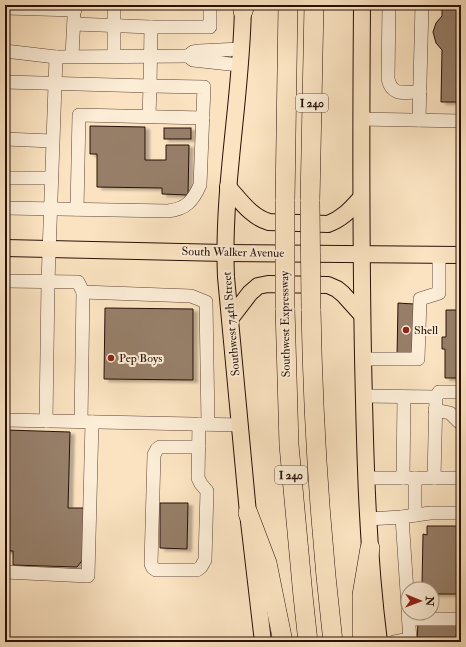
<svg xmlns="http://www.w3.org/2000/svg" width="466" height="647" font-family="'IM FELL Double Pica',serif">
	<defs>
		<filter id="shadow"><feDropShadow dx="4.5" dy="2.5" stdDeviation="1" flood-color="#0004"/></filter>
	</defs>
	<rect width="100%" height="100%" fill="#fbe3c1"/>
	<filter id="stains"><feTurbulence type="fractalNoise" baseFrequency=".005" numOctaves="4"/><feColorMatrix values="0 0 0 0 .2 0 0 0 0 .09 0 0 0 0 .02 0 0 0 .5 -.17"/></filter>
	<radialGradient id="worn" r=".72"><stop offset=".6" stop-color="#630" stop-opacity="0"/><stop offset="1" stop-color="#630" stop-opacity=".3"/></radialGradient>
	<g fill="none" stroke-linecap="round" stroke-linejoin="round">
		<polyline stroke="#7b6351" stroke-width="3.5" points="253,642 255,641"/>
	</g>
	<g fill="#967e68" stroke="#281007" filter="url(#shadow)">
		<polygon points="442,5 461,5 461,102 441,102 442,50 436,43 433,32 436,23 442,16"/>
		<polygon points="90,126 145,127 145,160 166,160 166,145 189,145 188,195 162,194 162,188 97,187 97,154 90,154"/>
		<rect x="164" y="128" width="27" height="11"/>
		<polygon points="458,148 461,148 461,198 457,198"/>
		<polygon points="398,303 414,304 413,357 397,357"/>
		<polygon points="105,308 193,309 193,380 104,379"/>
		<polygon points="446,310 461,310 461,378 445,378 445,349 442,349 442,337 446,337"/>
		<rect x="457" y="425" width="4" height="43"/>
		<polygon points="5,430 70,432 68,508 85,508 84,558 77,567 13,565 13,551 5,551"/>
		<polygon points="160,503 188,503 187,549 160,548"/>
		<polygon points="427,526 461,526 461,594 432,594 432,589 426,589 426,585 422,585 423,534 427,535"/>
		<polygon points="418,622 461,623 461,642 417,642"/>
	</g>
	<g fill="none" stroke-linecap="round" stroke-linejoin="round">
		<defs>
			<g id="minor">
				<path d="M 389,5 L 388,79 C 392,97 405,92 420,92"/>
				<polyline points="5,8 75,10"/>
				<polyline points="74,24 151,27"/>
				<polyline points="5,51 56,57"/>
				<polyline points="72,56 74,17"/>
				<polyline points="114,56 114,5"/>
				<polyline points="239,65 193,60 188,56 193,52 199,51 240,49"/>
				<polyline points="5,82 150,86 149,116"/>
				<polyline points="361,119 461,121"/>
				<polyline points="419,120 422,5"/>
				<polyline points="5,139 52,141"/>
				<polyline points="5,178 51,178"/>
				<path d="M 5,208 L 168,211 C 186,209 193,201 200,185 L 204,87 L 150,86 L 151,27 L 210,27 L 210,5"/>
				<polyline points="77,209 79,115 203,118"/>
				<polyline points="5,281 78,282 83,292 191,296 206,302 208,424"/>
				<polyline points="363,359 418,359 420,299 439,293 439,255"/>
				<polyline points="364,396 436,397 434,478 366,478"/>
				<polyline points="436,397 439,392 461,392"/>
				<polyline points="435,410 450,413 459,422 461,422"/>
				<polyline points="5,420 240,425"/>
				<polyline points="46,421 48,282 56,57 188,56"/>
				<polyline points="81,421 83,292"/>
				<polyline points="199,447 160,447 157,449 154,455 151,564 153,568 156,570 197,570 201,567 205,560 207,491 201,484 198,478 199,424"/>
				<polyline points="403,478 404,397"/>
				<polyline points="415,478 415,515"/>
				<polyline points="434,478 461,478"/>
				<polyline points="402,517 430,513 461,513"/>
				<polyline points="368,519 402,517 408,607"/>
				<polyline points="5,572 88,576 92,422"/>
				<polyline points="409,619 461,619"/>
				<polyline points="394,642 410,639 408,613"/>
			</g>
			<g id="major">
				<path d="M 243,5 C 242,96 222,186 226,277 L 248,513 L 263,642"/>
				<path d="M 362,5 C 361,123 361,240 363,357 C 365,453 367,547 379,642"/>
				<path d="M 228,187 C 240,200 251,217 269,222 L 328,224 C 342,219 350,210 360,199"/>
				<polyline points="5,248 225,253 461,255"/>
				<polyline points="230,319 250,293 258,286 268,284 328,285 337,289 343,294 362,315"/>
			</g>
			<g id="highway">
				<polyline points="243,11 245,5"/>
				<polyline points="285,201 288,5"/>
				<polyline points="310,201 314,5"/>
				<polyline points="285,308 289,445 303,596 308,642"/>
				<path d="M 311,309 C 313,420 320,531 333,642"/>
				<polyline points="248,513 267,563 283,642"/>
				<polyline points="362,642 362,595 370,548"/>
			</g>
		</defs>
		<use href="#minor" stroke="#5d4536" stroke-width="14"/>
		<use href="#major" stroke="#281007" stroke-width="18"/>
		<use href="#highway" stroke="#281007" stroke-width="20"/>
		<use href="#minor" stroke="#fcedd7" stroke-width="13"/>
		<use href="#major" stroke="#fbe3c1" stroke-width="16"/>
		<use href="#highway" stroke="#fbe3c1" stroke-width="19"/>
		<defs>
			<g id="highway-bridge">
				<polyline points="285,201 285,308"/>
				<polyline points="310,201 311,309"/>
			</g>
		</defs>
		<use href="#highway-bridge" stroke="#281007" stroke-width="20" stroke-linecap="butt"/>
		<use href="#highway-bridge" stroke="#fbe3c1" stroke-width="19"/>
	</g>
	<g fill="#8f2418" stroke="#fcedd7" stroke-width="1.5">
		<circle cx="406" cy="330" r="4"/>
		<circle cx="111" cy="358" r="4"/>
	</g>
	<g text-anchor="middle" stroke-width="4" stroke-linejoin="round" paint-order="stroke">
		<g fill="#fcedd7" stroke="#685245" stroke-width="1">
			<rect x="296" y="94" width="32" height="18" rx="3"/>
			<rect x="275" y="466" width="32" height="18" rx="3"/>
		</g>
		<g font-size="11" font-weight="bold" fill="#281007">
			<text x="312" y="107">I 240</text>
			<text x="291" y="479">I 240</text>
		</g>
		<g font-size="12" fill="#281007" stroke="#fcedd7">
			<text transform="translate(233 252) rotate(1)" y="4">South Walker Avenue</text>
			<text transform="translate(231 324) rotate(-95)" y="4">Southwest 74th Street</text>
			<text transform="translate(285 324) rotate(-91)" y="4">Southwest Expressway</text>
		</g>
		<g font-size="12" fill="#281007" stroke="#fcedd7" text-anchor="start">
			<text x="414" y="334">Shell</text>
			<text x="119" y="362">Pep Boys</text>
		</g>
	</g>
	<rect width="466" height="647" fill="none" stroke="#fbe3c1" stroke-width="20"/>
	<rect x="6" y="6" width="454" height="635" fill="none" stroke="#281007" stroke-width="2"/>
	<rect x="10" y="10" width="446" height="627" fill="none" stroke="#281007"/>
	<g transform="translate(420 601) rotate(91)"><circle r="19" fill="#fcedd7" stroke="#a79584"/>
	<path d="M0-3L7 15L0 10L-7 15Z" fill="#8f2418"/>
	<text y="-6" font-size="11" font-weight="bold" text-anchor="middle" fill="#281007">N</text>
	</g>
	<rect width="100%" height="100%" filter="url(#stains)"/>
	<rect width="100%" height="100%" fill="url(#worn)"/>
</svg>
